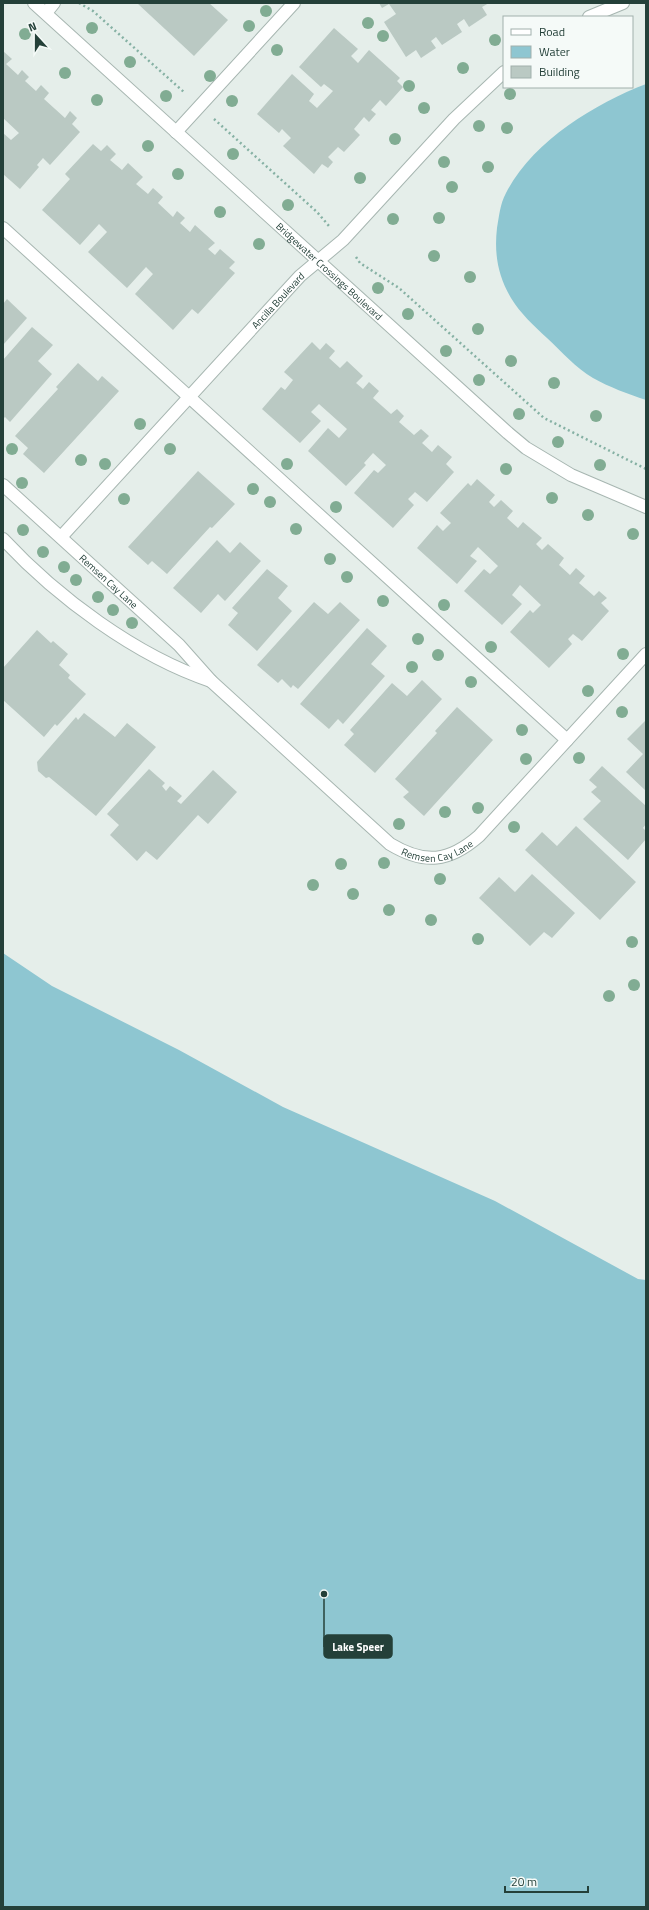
<svg xmlns="http://www.w3.org/2000/svg" width="649" height="1910" font-family="'Titillium Web',sans-serif">
	<rect width="100%" height="100%" fill="#e5eeea"/>
	<g fill="#8ec6d1">
		<path d="M 646,84 L 646,400 C 628,394 609,387 593,378 C 576,368 562,352 547,338 C 534,326 520,313 511,298 C 498,276 494,254 497,228 C 499,217 500,204 506,193 C 532,142 594,104 646,84 Z"/>
		<polygon points="3,953 52,986 179,1050 283,1107 495,1201 638,1279 646,1280 646,1907 3,1907"/>
	</g>
	<g fill="#bac9c3">
		<polygon points="137,3 209,3 228,20 194,56"/>
		<polygon points="379,3 489,3 482,7 487,15 469,27 464,19 457,24 462,32 442,45 436,37 431,41 436,48 421,58 416,50 406,57 384,22 396,14 389,4 382,8"/>
		<polygon points="334,28 358,49 351,56 358,63 369,50 400,78 397,81 403,87 386,106 380,100 371,110 376,114 369,122 364,117 354,129 360,135 344,152 338,147 328,157 333,162 328,168 322,164 314,174 283,146 291,138 282,129 279,133 257,114 292,74 314,94 309,101 317,108 333,91 324,84 321,87 299,67"/>
		<polygon points="3,51 12,59 6,64 18,75 22,70 29,77 25,81 36,91 41,85 49,93 44,99 65,118 70,111 77,118 72,124 80,132 50,165 43,158 37,165 39,167 20,189 3,174 3,133 11,140 19,133 3,118"/>
		<polygon points="93,144 101,151 107,145 116,154 110,160 122,170 128,163 143,177 136,184 148,194 153,188 163,197 158,203 173,217 177,211 185,218 180,223 190,232 195,225 215,243 208,249 215,255 220,249 235,262 229,268 235,273 198,314 192,309 173,330 135,294 153,274 146,267 127,288 88,252 107,232 99,224 80,245 42,210 70,179 65,174"/>
		<polygon points="7,299 27,318 3,345 3,304"/>
		<polygon points="32,327 53,345 38,361 52,374 10,422 5,417 3,419 3,360"/>
		<polygon points="312,342 320,350 326,343 335,351 329,358 340,368 347,361 363,376 356,383 363,389 369,382 379,391 373,398 391,414 397,409 404,416 399,422 414,435 421,429 429,436 422,443 432,452 438,445 452,457 446,464 454,472 427,502 415,492 408,499 414,505 393,528 354,493 374,470 378,473 386,465 373,453 364,463 366,465 346,486 308,451 328,428 339,438 347,429 319,404 311,412 321,421 300,443 262,409 281,387 285,390 293,380 284,372"/>
		<polygon points="78,363 98,381 102,376 119,391 44,473 23,454 28,448 15,436 58,389 56,387"/>
		<polygon points="198,471 235,504 212,528 210,527 167,574 152,561 148,565 128,547"/>
		<polygon points="477,479 495,495 489,502 494,507 501,500 513,511 507,518 518,528 523,522 542,538 536,544 542,550 548,544 564,558 559,565 570,575 576,568 585,576 579,583 594,596 599,591 607,598 601,603 609,611 582,641 573,634 568,639 572,644 549,668 510,632 530,610 533,613 541,605 520,585 512,595 522,604 502,625 464,591 484,569 490,574 498,566 478,547 470,556 477,561 457,584 417,548 437,525 443,531 451,523 440,513 468,483 471,486"/>
		<polygon points="217,540 230,553 240,542 261,561 225,601 218,594 201,613 173,588"/>
		<polygon points="267,569 288,586 278,598 292,611 257,651 228,625 238,613 232,608"/>
		<polygon points="314,602 328,614 340,602 360,620 298,689 293,685 291,688 282,679 278,683 257,665"/>
		<polygon points="367,628 387,646 371,664 385,676 343,724 338,719 329,729 300,704"/>
		<polygon points="37,630 51,643 53,641 68,654 59,665 70,675 68,678 86,694 57,726 55,724 44,737 3,700 3,668"/>
		<polygon points="422,680 442,699 375,773 344,745 354,734 350,730 392,683 407,696"/>
		<polygon points="457,707 493,740 424,816 403,797 409,792 395,779 437,733 435,731"/>
		<polygon points="84,713 115,737 127,723 156,747 96,816 49,777 46,778 38,771 37,762 76,717 78,720"/>
		<polygon points="646,720 646,791 626,772 643,754 627,739"/>
		<polygon points="602,766 646,806 646,824 643,828 646,831 646,839 628,860 583,819 601,801 591,792 597,787 589,780"/>
		<polygon points="149,769 165,783 162,786 166,791 170,786 182,796 177,801 181,804 213,770 237,792 208,824 198,815 157,860 146,851 137,861 110,835 119,825 107,814"/>
		<polygon points="576,826 636,882 600,920 525,850 542,832 557,846"/>
		<polygon points="532,874 575,913 552,938 544,932 530,946 479,898 499,877 515,892"/>
	</g>
	<g fill="none" stroke-linecap="round" stroke-linejoin="round">
		<defs>
			<g id="minor">
				<path id="s1" d="M 34,3 L 508,433 L 526,448 L 571,475 L 646,507"/>
				<polyline points="46,13 54,3"/>
				<polyline points="589,17 623,3"/>
				<polyline points="176,132 294,3"/>
				<polyline points="3,228 567,740"/>
				<path id="s2" d="M 3,485 L 179,645 L 211,681 L 390,844 C 425,865 449,862 479,836 L 646,654"/>
				<path id="s3" d="M 61,537 L 300,276 L 343,240 L 454,119 L 504,72"/>
				<path d="M 3,539 C 57,597 136,656 211,681"/>
			</g>
		</defs>
		<use href="#minor" stroke="#a7b6b1" stroke-width="14"/>
		<g stroke="#86b1a4" stroke-width="2.5" stroke-dasharray="2 3" stroke-linecap="butt">
			<polyline points="79,3 93,11 185,93"/>
			<polyline points="214,119 317,212 329,226"/>
			<polyline points="356,257 360,263 399,288 544,418 646,469"/>
		</g>
		<use href="#minor" stroke="#fff" stroke-width="12"/>
	</g>
	<g fill="#81ac93">
		<circle cx="266" cy="11" r="6"/>
		<circle cx="368" cy="23" r="6"/>
		<circle cx="249" cy="26" r="6"/>
		<circle cx="92" cy="28" r="6"/>
		<circle cx="25" cy="34" r="6"/>
		<circle cx="383" cy="36" r="6"/>
		<circle cx="495" cy="40" r="6"/>
		<circle cx="277" cy="50" r="6"/>
		<circle cx="130" cy="62" r="6"/>
		<circle cx="463" cy="68" r="6"/>
		<circle cx="65" cy="73" r="6"/>
		<circle cx="210" cy="76" r="6"/>
		<circle cx="409" cy="86" r="6"/>
		<circle cx="510" cy="94" r="6"/>
		<circle cx="166" cy="96" r="6"/>
		<circle cx="97" cy="100" r="6"/>
		<circle cx="232" cy="101" r="6"/>
		<circle cx="424" cy="108" r="6"/>
		<circle cx="479" cy="126" r="6"/>
		<circle cx="507" cy="128" r="6"/>
		<circle cx="395" cy="139" r="6"/>
		<circle cx="148" cy="146" r="6"/>
		<circle cx="233" cy="154" r="6"/>
		<circle cx="444" cy="162" r="6"/>
		<circle cx="488" cy="167" r="6"/>
		<circle cx="178" cy="174" r="6"/>
		<circle cx="360" cy="178" r="6"/>
		<circle cx="452" cy="187" r="6"/>
		<circle cx="288" cy="205" r="6"/>
		<circle cx="220" cy="212" r="6"/>
		<circle cx="439" cy="218" r="6"/>
		<circle cx="393" cy="219" r="6"/>
		<circle cx="259" cy="244" r="6"/>
		<circle cx="434" cy="256" r="6"/>
		<circle cx="470" cy="277" r="6"/>
		<circle cx="378" cy="288" r="6"/>
		<circle cx="408" cy="314" r="6"/>
		<circle cx="478" cy="329" r="6"/>
		<circle cx="446" cy="351" r="6"/>
		<circle cx="511" cy="361" r="6"/>
		<circle cx="479" cy="380" r="6"/>
		<circle cx="554" cy="383" r="6"/>
		<circle cx="519" cy="414" r="6"/>
		<circle cx="596" cy="416" r="6"/>
		<circle cx="140" cy="424" r="6"/>
		<circle cx="558" cy="442" r="6"/>
		<circle cx="12" cy="449" r="6"/>
		<circle cx="170" cy="449" r="6"/>
		<circle cx="81" cy="460" r="6"/>
		<circle cx="105" cy="464" r="6"/>
		<circle cx="287" cy="464" r="6"/>
		<circle cx="600" cy="465" r="6"/>
		<circle cx="506" cy="469" r="6"/>
		<circle cx="22" cy="483" r="6"/>
		<circle cx="253" cy="489" r="6"/>
		<circle cx="552" cy="498" r="6"/>
		<circle cx="124" cy="499" r="6"/>
		<circle cx="270" cy="502" r="6"/>
		<circle cx="336" cy="507" r="6"/>
		<circle cx="588" cy="515" r="6"/>
		<circle cx="296" cy="529" r="6"/>
		<circle cx="23" cy="530" r="6"/>
		<circle cx="633" cy="534" r="6"/>
		<circle cx="43" cy="552" r="6"/>
		<circle cx="330" cy="559" r="6"/>
		<circle cx="64" cy="567" r="6"/>
		<circle cx="347" cy="577" r="6"/>
		<circle cx="76" cy="580" r="6"/>
		<circle cx="98" cy="597" r="6"/>
		<circle cx="383" cy="601" r="6"/>
		<circle cx="444" cy="605" r="6"/>
		<circle cx="113" cy="610" r="6"/>
		<circle cx="132" cy="623" r="6"/>
		<circle cx="418" cy="639" r="6"/>
		<circle cx="491" cy="647" r="6"/>
		<circle cx="623" cy="654" r="6"/>
		<circle cx="438" cy="655" r="6"/>
		<circle cx="412" cy="667" r="6"/>
		<circle cx="471" cy="682" r="6"/>
		<circle cx="588" cy="691" r="6"/>
		<circle cx="622" cy="712" r="6"/>
		<circle cx="522" cy="730" r="6"/>
		<circle cx="579" cy="758" r="6"/>
		<circle cx="526" cy="759" r="6"/>
		<circle cx="478" cy="808" r="6"/>
		<circle cx="445" cy="812" r="6"/>
		<circle cx="399" cy="824" r="6"/>
		<circle cx="514" cy="827" r="6"/>
		<circle cx="384" cy="863" r="6"/>
		<circle cx="341" cy="864" r="6"/>
		<circle cx="440" cy="879" r="6"/>
		<circle cx="313" cy="885" r="6"/>
		<circle cx="353" cy="894" r="6"/>
		<circle cx="389" cy="910" r="6"/>
		<circle cx="431" cy="920" r="6"/>
		<circle cx="478" cy="939" r="6"/>
		<circle cx="632" cy="942" r="6"/>
		<circle cx="634" cy="985" r="6"/>
		<circle cx="609" cy="996" r="6"/>
	</g>
	<g text-anchor="middle" stroke-width="3.5" stroke-linejoin="round" paint-order="stroke">
		<g font-size="10" fill="#244039" stroke="#f5faf8">
			<text dy="4" stroke="none"><textPath href="#s1" startOffset="399">Bridgewater Crossings Boulevard</textPath></text>
			<text dy="4" stroke="none"><textPath href="#s3" startOffset="321">Ancilla Boulevard</textPath></text>
			<text dy="4" stroke="none"><textPath href="#s2" startOffset="143">Remsen Cay Lane</textPath></text>
			<text dy="4" stroke="none"><textPath href="#s2" startOffset="579">Remsen Cay Lane</textPath></text>
		</g>
	</g>
	<path fill="none" stroke="#244039" stroke-width="1.5" d="M324 1594L324 1647"/>
	<circle fill="#244039" stroke="#f5faf8" stroke-width="1.5" cx="324" cy="1594" r="4"/>
	<rect fill="#244039" stroke="#244039" stroke-width="1.5" x="324" y="1635" width="68" height="23" rx="4"/>
	<g font-size="11" text-anchor="middle" font-weight="bold" fill="#fff">
		<text x="358" y="1651">Lake Speer</text>
	</g>
	<rect width="649" height="1910" fill="none" stroke="#244039" stroke-width="8"/>
	<rect x="503" y="16" width="130" height="72" fill="#f5faf8" stroke="#a1b0ac"/>
	<rect x="511" y="29" width="20" height="6" fill="#ffffff" stroke="#a1b0ac"/>
	<text x="539" y="36" font-size="12" fill="#244039">Road</text>
	<rect x="511" y="46" width="20" height="12" fill="#8ec6d1" stroke="#a1b0ac"/>
	<text x="539" y="56" font-size="12" fill="#244039">Water</text>
	<rect x="511" y="66" width="20" height="12" fill="#bac9c3" stroke="#a1b0ac"/>
	<text x="539" y="76" font-size="12" fill="#244039">Building</text>
	<g transform="translate(36 36) rotate(339)" stroke="#f5faf8" stroke-width="3" paint-order="stroke">
	<path d="M0-3L7 15L0 10L-7 15Z" fill="#244039"/>
	<text y="-6" font-size="11" font-weight="bold" text-anchor="middle" fill="#244039">N</text>
	</g>
	<path d="M505 1886v6h83v-6" fill="none" stroke="#244039" stroke-width="2"/>
	<text x="511" y="1886" font-size="12" fill="#244039" stroke="#f5faf8" stroke-width="3" paint-order="stroke">20 m</text>
</svg>
